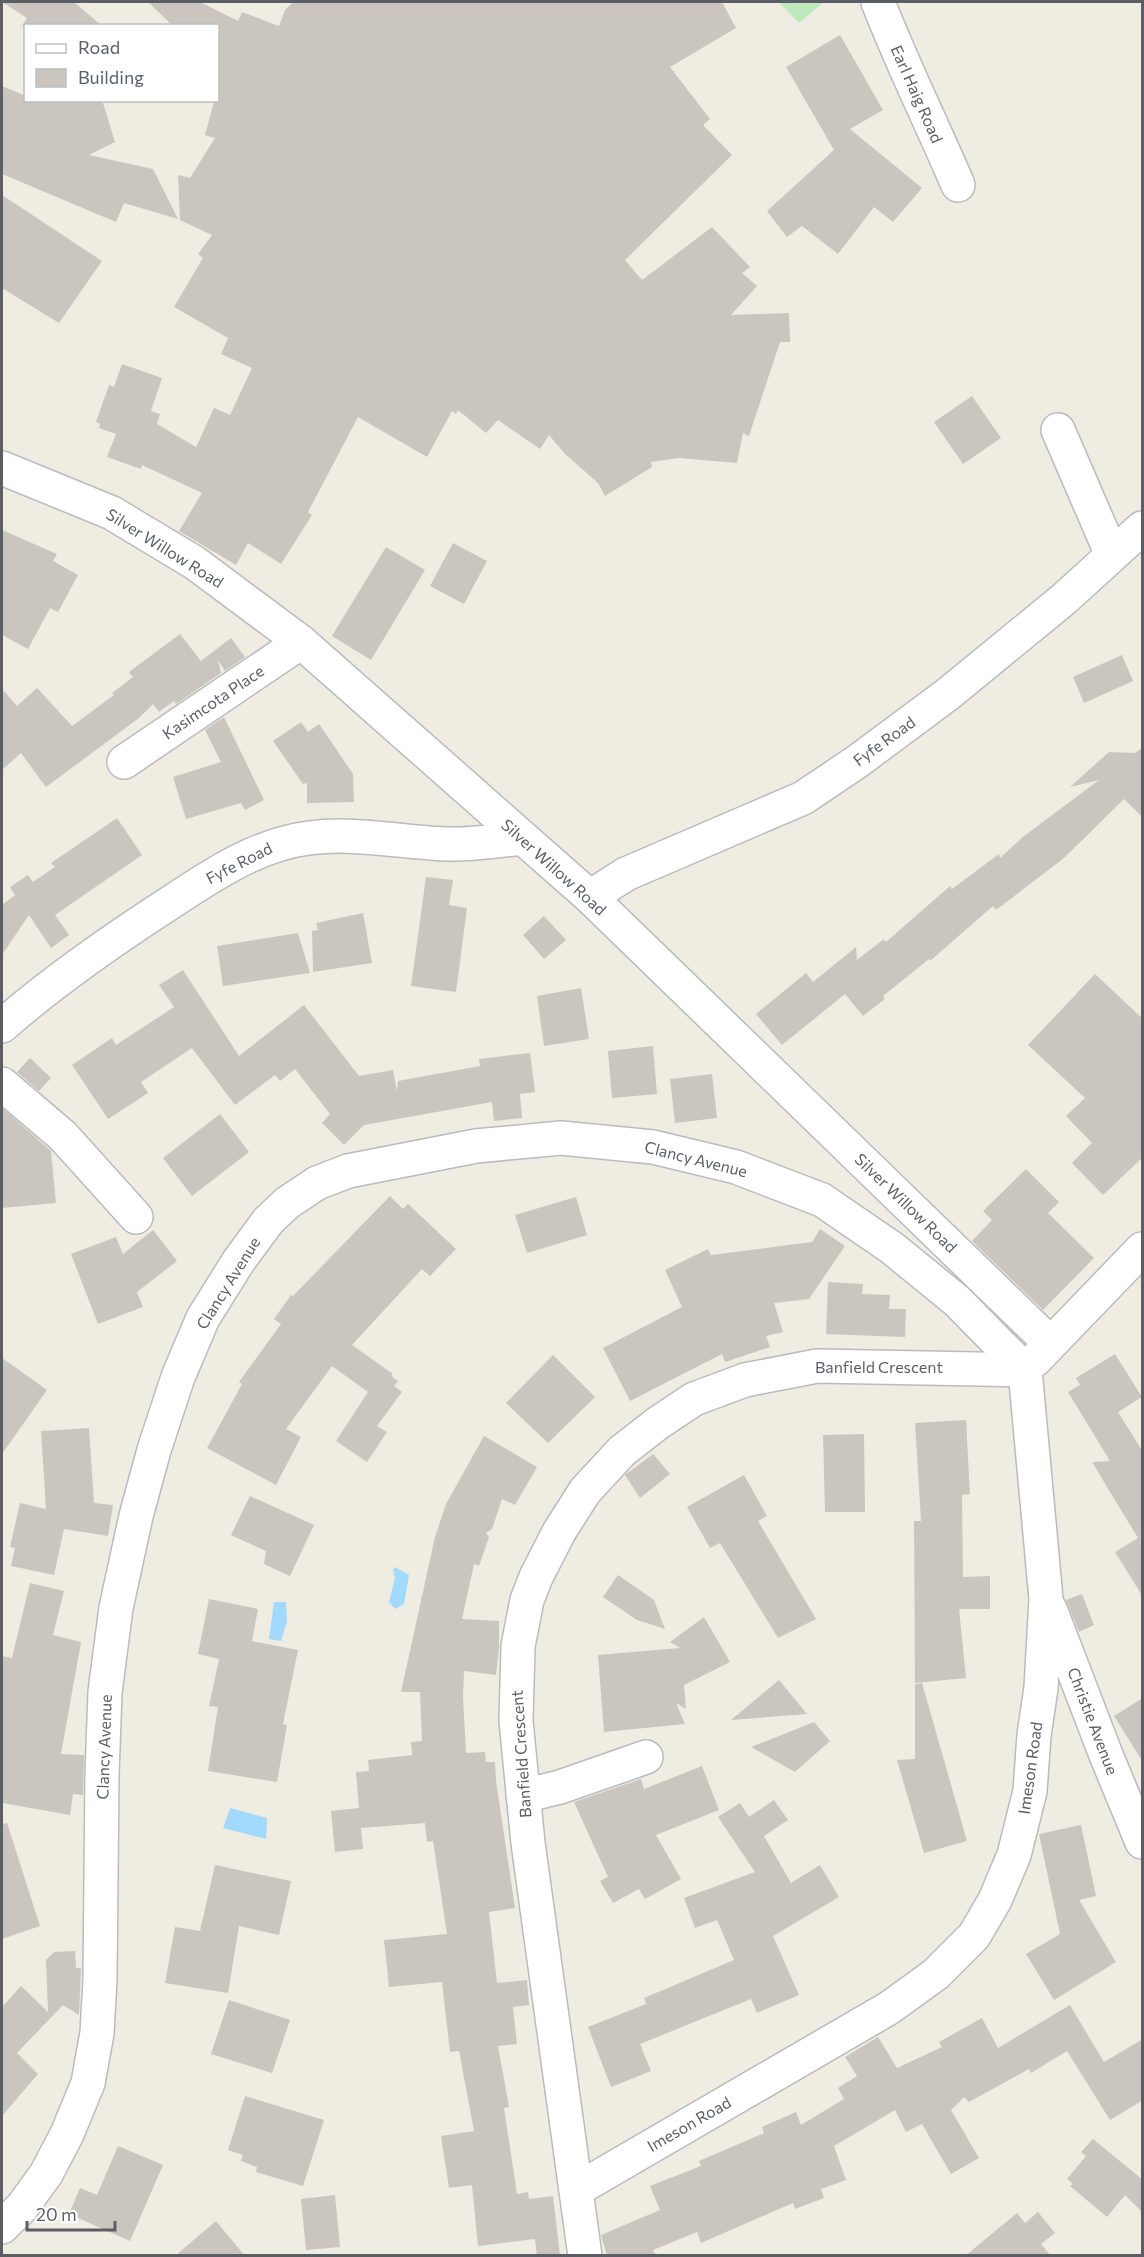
<svg xmlns="http://www.w3.org/2000/svg" width="1144" height="2257" font-family="Commissioner,sans-serif">
	<rect width="100%" height="100%" fill="#efece2"/>
	<polygon fill="#bde9bc" points="779,2 823,2 799,23"/>
	<g fill="#a2d9ff">
		<polygon points="395,1567 409,1575 404,1604 395,1609 389,1602 395,1578 393,1570"/>
		<polygon points="274,1602 286,1602 287,1621 281,1641 269,1639"/>
		<polygon points="230,1808 267,1818 266,1839 223,1828"/>
	</g>
	<g fill="#cac6bf">
		<polygon points="2,2 74,2 102,26 22,26 27,18"/>
		<polygon points="148,2 200,2 238,21 242,12 279,26 285,10 293,2 722,2 736,28 670,67 710,119 703,125 732,155 625,260 642,280 712,227 750,267 742,273 757,286 731,315 789,313 790,342 780,342 749,436 743,433 737,463 679,458 651,462 652,467 605,496 598,483 565,454 549,435 540,449 498,420 486,433 458,410 456,414 452,411 427,457 358,417 308,512 312,515 281,564 248,543 236,565 179,531 202,493 142,465 141,469 107,457 116,434 99,428 100,424 96,422 109,385 114,387 122,364 162,378 151,411 160,414 157,424 196,447 214,408 230,415 252,368 221,354 228,338 174,307 203,258 198,254 212,235 180,220 178,175 190,178 215,138 205,135 214,102 218,101 218,26 173,26"/>
		<polygon points="840,35 883,110 850,129 922,188 893,222 874,207 838,254 802,226 787,237 767,211 834,150 786,67"/>
		<polygon points="2,86 26,96 26,100 102,100 115,142 89,155 153,169 178,219 124,203 116,222 2,174"/>
		<polygon points="2,195 102,261 59,323 2,288"/>
		<polygon points="972,396 1001,438 963,464 934,422"/>
		<polygon points="2,530 57,554 53,561 78,575 58,612 50,608 28,649 2,635"/>
		<polygon points="453,543 487,561 464,604 430,586"/>
		<polygon points="386,547 425,570 371,660 332,636"/>
		<polygon points="180,634 201,661 231,638 245,657 225,671 218,660 221,673 176,704 174,701 159,712 153,704 139,718 46,787 21,753 2,770 2,689 17,706 37,688 72,726 114,695 112,693 133,677 129,672"/>
		<polygon points="1122,655 1133,681 1084,703 1073,677"/>
		<polygon points="224,717 264,800 245,810 241,803 186,819 173,777 221,762 205,730"/>
		<polygon points="301,722 308,732 319,724 353,774 354,802 307,803 307,783 303,784 273,741"/>
		<polygon points="1143,747 1143,818 1124,799 1064,858 996,910 993,906 930,961 929,959 883,996 885,999 863,1016 845,994 782,1045 756,1014 806,973 813,982 856,947 857,960 884,939 886,942 950,886 952,889 999,854 1000,858 1024,836 1099,780 1070,787 1109,752 1135,753"/>
		<polygon points="117,818 142,855 55,915 69,935 51,948 29,915 2,955 2,905 15,895 10,887 28,875 33,882 55,867 51,863"/>
		<polygon points="426,877 453,880 449,905 467,908 456,992 411,986"/>
		<polygon points="363,913 372,963 313,972 312,931 318,930 316,923"/>
		<polygon points="544,916 566,940 544,959 523,935"/>
		<polygon points="298,933 310,973 223,986 217,946"/>
		<polygon points="183,970 239,1056 304,1005 359,1076 393,1070 397,1091 398,1081 480,1066 479,1059 530,1053 535,1092 520,1094 522,1118 494,1121 492,1102 364,1125 344,1145 322,1123 330,1114 295,1069 280,1081 275,1075 235,1105 192,1048 141,1082 148,1093 108,1119 72,1065 112,1038 116,1045 174,1007 159,985"/>
		<polygon points="1095,974 1143,1019 1143,1157 1103,1195 1072,1163 1092,1143 1066,1116 1085,1098 1028,1045"/>
		<polygon points="581,988 589,1039 544,1046 537,996"/>
		<polygon points="653,1046 657,1094 612,1098 608,1051"/>
		<polygon points="30,1058 51,1078 39,1091 17,1072"/>
		<polygon points="712,1074 717,1118 675,1123 670,1079"/>
		<polygon points="2,1108 51,1151 56,1203 2,1208"/>
		<polygon points="220,1114 249,1152 192,1196 163,1158"/>
		<polygon points="1026,1169 1059,1202 1048,1213 1094,1258 1043,1310 972,1241 992,1220 983,1211"/>
		<polygon points="390,1196 403,1209 408,1204 456,1249 430,1276 422,1269 352,1345 393,1374 391,1376 398,1381 394,1386 402,1392 377,1426 387,1432 367,1462 336,1441 368,1392 332,1366 286,1429 301,1437 276,1485 207,1448 242,1384 239,1382 281,1324 274,1319 291,1295 293,1296"/>
		<polygon points="576,1197 587,1235 527,1253 515,1215"/>
		<polygon points="820,1229 845,1246 809,1299 774,1303 783,1332 766,1336 770,1347 725,1362 722,1354 630,1401 603,1348 682,1307 665,1270 708,1249 711,1255 812,1242"/>
		<polygon points="153,1230 177,1261 137,1292 143,1307 98,1324 71,1254 116,1237 123,1254"/>
		<polygon points="828,1282 863,1284 862,1294 890,1295 889,1309 906,1309 905,1337 826,1334"/>
		<polygon points="1115,1354 1142,1397 1118,1412 1143,1452 1143,1597 1115,1552 1138,1538 1092,1462 1110,1461 1068,1392 1080,1385 1076,1378"/>
		<polygon points="553,1355 595,1397 548,1443 506,1403"/>
		<polygon points="2,1358 47,1390 2,1454"/>
		<polygon points="966,1420 970,1494 962,1495 963,1577 990,1576 990,1609 959,1609 966,1678 915,1683 914,1521 921,1521 915,1423"/>
		<polygon points="89,1428 94,1503 113,1505 108,1536 64,1529 54,1575 11,1566 15,1548 10,1547 20,1503 46,1509 41,1431"/>
		<polygon points="864,1434 865,1512 825,1512 823,1435"/>
		<polygon points="484,1436 537,1467 515,1505 502,1499 492,1529 486,1533 489,1537 479,1566 474,1564 462,1619 499,1621 499,1647 496,1675 464,1671 463,1696 466,1753 485,1752 486,1762 495,1762 496,1781 515,1908 489,1912 497,1983 527,1980 529,2005 513,2007 517,2044 498,2046 509,2107 504,2108 517,2194 528,2192 529,2199 553,2196 560,2256 537,2256 535,2239 478,2246 472,2185 449,2188 441,2136 474,2131 459,2051 450,2052 442,1982 389,1987 384,1940 447,1934 433,1841 427,1842 425,1823 361,1828 363,1849 335,1852 331,1811 359,1808 356,1772 369,1771 368,1760 412,1755 411,1742 422,1741 420,1692 401,1692 435,1537 446,1504"/>
		<polygon points="653,1454 670,1474 640,1498 625,1475"/>
		<polygon points="744,1475 767,1516 758,1521 816,1619 778,1638 720,1543 710,1548 687,1507"/>
		<polygon points="250,1496 314,1525 290,1576 264,1564 266,1551 231,1535"/>
		<polygon points="618,1575 654,1600 665,1629 637,1620 603,1597"/>
		<polygon points="30,1583 64,1591 53,1635 81,1642 61,1754 84,1755 83,1795 73,1794 70,1815 2,1803 2,1656 12,1658"/>
		<polygon points="1082,1594 1094,1625 1079,1632 1066,1600"/>
		<polygon points="209,1599 258,1609 252,1641 298,1650 283,1724 287,1725 277,1782 208,1771 218,1707 209,1706 219,1659 198,1654"/>
		<polygon points="704,1617 730,1662 684,1685 686,1709 676,1703 685,1724 604,1732 598,1655 680,1648 670,1642"/>
		<polygon points="779,1680 807,1714 731,1720"/>
		<polygon points="922,1683 967,1841 924,1853 897,1760 915,1759 915,1684"/>
		<polygon points="1143,1698 1143,1762 1114,1716"/>
		<polygon points="814,1722 830,1741 795,1772 751,1747"/>
		<polygon points="702,1766 719,1810 656,1835 681,1879 645,1899 639,1889 613,1903 600,1881 608,1877 574,1802 641,1779 644,1789"/>
		<polygon points="774,1800 788,1820 764,1836 791,1883 820,1865 839,1897 773,1936 799,1995 757,2013 751,1999 640,2044 651,2071 611,2087 588,2027 646,2004 644,1998 734,1960 717,1920 695,1928 684,1898 755,1872 718,1817 740,1803 749,1817"/>
		<polygon points="7,1823 40,1926 2,1939 2,1824"/>
		<polygon points="1081,1825 1096,1896 1079,1900 1116,1962 1054,2000 1026,1954 1060,1934 1039,1834"/>
		<polygon points="215,1865 291,1881 279,1935 239,1926 228,1993 165,1983 175,1927 200,1931"/>
		<polygon points="75,1951 76,1968 81,1968 79,2015 63,2005 17,2053 38,2074 2,2116 2,2007 21,1986 48,2012 46,1960 54,1952"/>
		<polygon points="229,2000 290,2020 272,2073 211,2054"/>
		<polygon points="1070,2005 1104,2062 1143,2039 1143,2100 1110,2120 1067,2051 1031,2073 1029,2069 969,2102 964,2097 951,2110 979,2158 951,2174 922,2124 906,2132 895,2110 834,2146 846,2180 821,2189 824,2198 795,2209 793,2203 701,2243 697,2232 653,2250 656,2256 607,2256 601,2235 660,2210 650,2186 701,2166 699,2161 764,2133 762,2127 796,2112 801,2125 844,2099 838,2088 857,2076 845,2057 878,2037 897,2068 942,2047 939,2042 982,2018 998,2048"/>
		<polygon points="245,2096 324,2120 303,2186 256,2172 257,2167 241,2161 243,2155 228,2150"/>
		<polygon points="1093,2139 1143,2180 1143,2213 1125,2195 1107,2217 1070,2186 1073,2184 1067,2179 1086,2156 1081,2152"/>
		<polygon points="118,2146 163,2165 130,2241 69,2214 80,2188 97,2195"/>
		<polygon points="335,2195 340,2247 306,2250 301,2199"/>
		<polygon points="1038,2212 1055,2233 1041,2244 1051,2256 965,2256 1017,2213 1025,2223"/>
		<polygon points="216,2221 245,2256 175,2256"/>
	</g>
	<g fill="none" stroke-linecap="round" stroke-linejoin="round">
		<defs>
			<g id="minor">
				<path d="M 878,2 C 902,64 932,124 958,185"/>
				<polyline points="1058,430 1112,555"/>
				<polyline points="2,468 112,513 195,563 301,642 590,897 1050,1343"/>
				<polyline points="124,762 301,642"/>
				<polyline points="590,897 626,874 803,798 858,761 948,694 1064,599 1142,528"/>
				<path d="M 2,1026 C 51,983 104,946 159,910 C 205,880 253,845 309,838 C 354,832 399,842 445,844 C 470,845 496,841 522,838"/>
				<polyline points="2,1084 63,1136 136,1217"/>
				<polyline points="1035,1360 1142,1249"/>
				<polyline points="1050,1609 1106,1755 1142,1842"/>
				<polyline points="523,1796 560,1787 646,1757"/>
				<polyline points="576,2190 889,2008 936,1974 974,1936 995,1900 1014,1855 1030,1791 1034,1735 1041,1688 1046,1599 1025,1370"/>
				<polyline points="2,2227 22,2207 46,2174 67,2134 88,2083 97,2033 100,1980 102,1775 105,1692 116,1608 136,1516 154,1450 178,1377 203,1318 238,1262 268,1221 287,1203 317,1183 348,1171 476,1146 561,1138 653,1147 736,1167 822,1200 892,1248 957,1301 1025,1370"/>
				<polyline points="585,2256 528,1843 516,1721 518,1646 527,1600 536,1577 559,1532 585,1491 622,1451 658,1423 694,1399 745,1380 817,1366 1025,1370"/>
			</g>
		</defs>
		<use href="#minor" stroke="#b8bbc0" stroke-width="36"/>
		<use href="#minor" stroke="#fff" stroke-width="33"/>
	</g>
	<g text-anchor="middle" stroke-width="5" stroke-linejoin="round" paint-order="stroke">
		<g font-size="16" fill="#5b5f65" stroke="#fff">
			<text transform="translate(917 94) rotate(66)" y="6">Earl Haig Road</text>
			<text transform="translate(165 548) rotate(32)" y="6">Silver Willow Road</text>
			<text transform="translate(213 702) rotate(-34)" y="6">Kasimcota Place</text>
			<text transform="translate(884 741) rotate(-36)" y="6">Fyfe Road</text>
			<text transform="translate(239 863) rotate(-27)" y="6">Fyfe Road</text>
			<text transform="translate(554 867) rotate(42)" y="6">Silver Willow Road</text>
			<text transform="translate(696 1159) rotate(14)" y="6">Clancy Avenue</text>
			<text transform="translate(906 1203) rotate(44)" y="6">Silver Willow Road</text>
			<text transform="translate(228 1283) rotate(-58)" y="6">Clancy Avenue</text>
			<text x="879" y="1373">Banfield Crescent</text>
			<text transform="translate(1093 1721) rotate(69)" y="6">Christie Avenue</text>
			<text transform="translate(104 1747) rotate(-88)" y="6">Clancy Avenue</text>
			<text transform="translate(521 1754) rotate(-94)" y="6">Banfield Crescent</text>
			<text transform="translate(1030 1768) rotate(-82)" y="6">Imeson Road</text>
			<text transform="translate(689 2124) rotate(-30)" y="6">Imeson Road</text>
		</g>
	</g>
	<rect width="1144" height="2257" fill="none" stroke="#5b5f65" stroke-width="6"/>
	<rect x="24" y="24" width="195" height="78" fill="#ffffff" stroke="#bdbfc1" stroke-width="1.5"/>
	<rect x="36" y="44" width="30" height="9" fill="#ffffff" stroke="#bdbfc1" stroke-width="1.5"/>
	<text x="78" y="54" font-size="18" fill="#5b5f65">Road</text>
	<rect x="36" y="69" width="30" height="18" fill="#cac6bf" stroke="#bdbfc1" stroke-width="1.5"/>
	<text x="78" y="84" font-size="18" fill="#5b5f65">Building</text>
	<path d="M27 2221v9h88v-9" fill="none" stroke="#5b5f65" stroke-width="3"/>
	<text x="36" y="2221" font-size="18" fill="#5b5f65" stroke="#ffffff" stroke-width="4.5" paint-order="stroke">20 m</text>
</svg>
